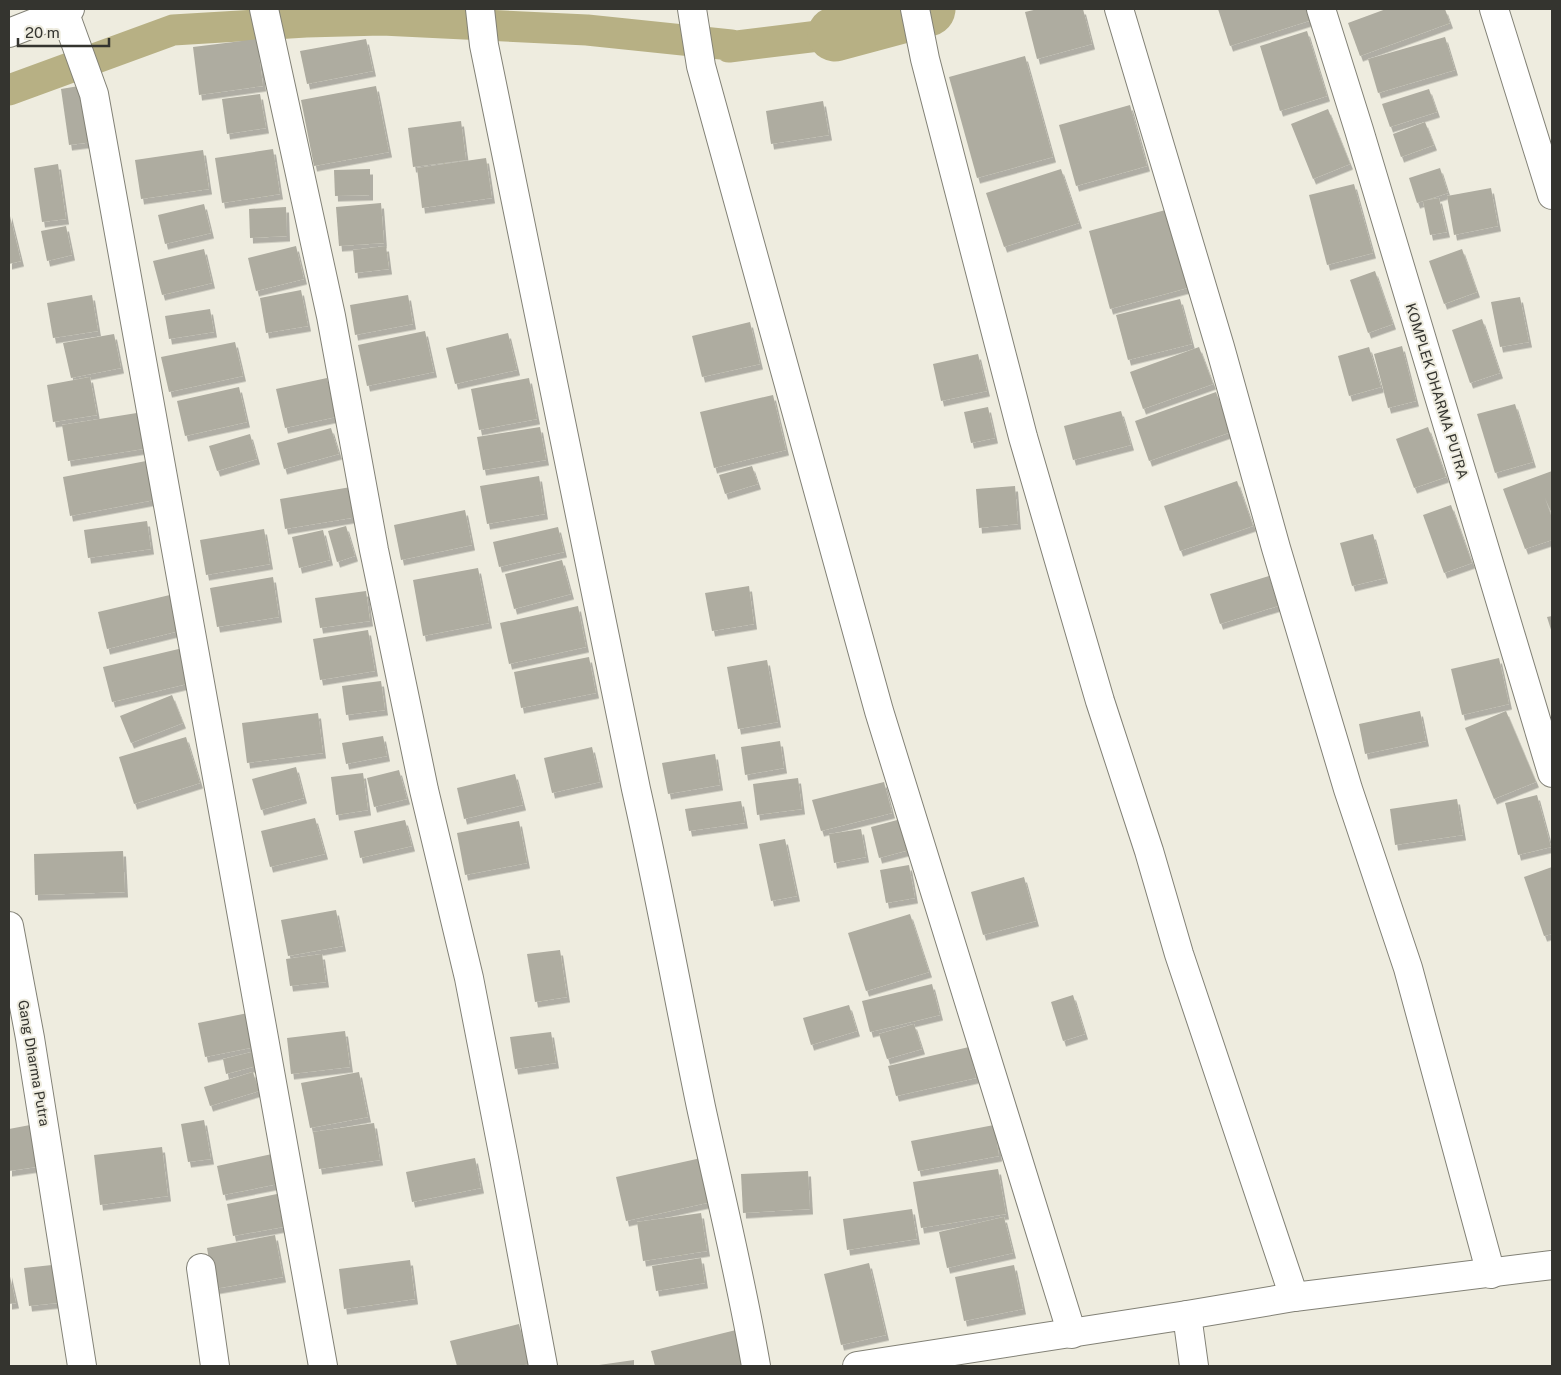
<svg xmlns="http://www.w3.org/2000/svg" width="1561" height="1375" font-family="'Public Sans',sans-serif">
	<defs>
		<filter id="shadow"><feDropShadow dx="3" dy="5.5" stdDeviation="0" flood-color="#0004"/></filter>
	</defs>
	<rect width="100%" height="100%" fill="#eeecdf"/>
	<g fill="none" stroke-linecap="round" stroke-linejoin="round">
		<polyline stroke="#b7b084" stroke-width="31" points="9,90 173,30 306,22 382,20 587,30 731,45 729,47 835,34"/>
		<polyline stroke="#b7b084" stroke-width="55" points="835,34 928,9"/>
	</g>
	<g fill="#aeaca0" filter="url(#shadow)">
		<polygon points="1038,9 1083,9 1092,44 1037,59 1025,12"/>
		<polygon points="1218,9 1308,9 1312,20 1230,46"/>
		<polygon points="1386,9 1445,9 1450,23 1360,56 1348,23"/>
		<polygon points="1307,31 1327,96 1280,111 1260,46"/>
		<polygon points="1445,37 1455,70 1378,93 1368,59"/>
		<polygon points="257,39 263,86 199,95 193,47"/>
		<polygon points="366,39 373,71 307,84 300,51"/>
		<polygon points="1025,56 1053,157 977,178 949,77"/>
		<polygon points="85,85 93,142 69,145 61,89"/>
		<polygon points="376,86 389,152 314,166 301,100"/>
		<polygon points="1429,89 1437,112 1390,127 1382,104"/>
		<polygon points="260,94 266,128 227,134 222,99"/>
		<polygon points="823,101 829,135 771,144 766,111"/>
		<polygon points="1130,105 1147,166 1076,186 1059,125"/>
		<polygon points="1328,109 1350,164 1313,179 1291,124"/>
		<polygon points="461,121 466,160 413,167 408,128"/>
		<polygon points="1425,122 1434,145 1401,157 1393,134"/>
		<polygon points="273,149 280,194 222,203 215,158"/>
		<polygon points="203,150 209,189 141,199 135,160"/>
		<polygon points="486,158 492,198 422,208 417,168"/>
		<polygon points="58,164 66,219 42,222 34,168"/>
		<polygon points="1440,168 1448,193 1417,203 1409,178"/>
		<polygon points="370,169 370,195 335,196 334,170"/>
		<polygon points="1061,169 1079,223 1004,247 986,193"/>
		<polygon points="1354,184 1373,253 1327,265 1309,195"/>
		<polygon points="1491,188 1498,226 1454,235 1447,196"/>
		<polygon points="1439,198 1447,232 1430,235 1423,201"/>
		<polygon points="381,203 384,243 339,246 336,207"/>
		<polygon points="204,204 211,233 165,244 158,215"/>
		<polygon points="286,207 287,236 250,238 249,209"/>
		<polygon points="1169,209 1191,287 1110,309 1089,231"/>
		<polygon points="9,212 21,261 9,264"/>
		<polygon points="66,226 72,255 47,261 41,231"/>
		<polygon points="296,246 304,279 256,291 248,258"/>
		<polygon points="386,246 389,269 355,273 353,250"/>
		<polygon points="204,249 212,283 162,295 153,261"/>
		<polygon points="1462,249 1477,292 1444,304 1429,261"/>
		<polygon points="1375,271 1393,324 1368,333 1350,280"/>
		<polygon points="301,290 308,326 266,333 260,298"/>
		<polygon points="92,295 98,331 53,338 47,303"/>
		<polygon points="408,295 413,324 355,335 350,305"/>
		<polygon points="1520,297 1529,342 1500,347 1491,302"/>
		<polygon points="1180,299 1192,344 1128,360 1116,315"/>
		<polygon points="210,309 214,332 169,339 165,316"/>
		<polygon points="1482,319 1500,373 1470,383 1452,330"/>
		<polygon points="750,322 760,364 702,377 692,336"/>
		<polygon points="425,331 434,372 367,386 358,345"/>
		<polygon points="508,333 517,370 455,384 446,348"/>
		<polygon points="114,334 121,368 71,378 63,343"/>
		<polygon points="235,342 243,376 169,392 161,357"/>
		<polygon points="1402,346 1416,401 1388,408 1374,354"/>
		<polygon points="1199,347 1213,384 1143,409 1130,372"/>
		<polygon points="1369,347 1381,387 1349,396 1338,356"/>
		<polygon points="978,354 987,391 941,401 933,364"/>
		<polygon points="90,377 97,415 53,422 47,385"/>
		<polygon points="327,378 336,417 285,428 276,389"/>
		<polygon points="529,378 537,419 479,430 471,389"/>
		<polygon points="239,387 247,422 185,436 177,401"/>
		<polygon points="1216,392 1231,432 1149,461 1135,421"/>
		<polygon points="773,395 786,450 714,468 700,412"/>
		<polygon points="1515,404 1533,462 1495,473 1477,414"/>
		<polygon points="988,407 995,438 971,443 964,412"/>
		<polygon points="1121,411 1131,445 1073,460 1064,426"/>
		<polygon points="143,412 149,448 68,461 62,425"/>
		<polygon points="540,427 546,460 483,470 477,437"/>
		<polygon points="1428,427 1446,477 1414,488 1396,439"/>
		<polygon points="331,428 339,454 284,469 277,443"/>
		<polygon points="250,434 257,459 217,471 209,446"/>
		<polygon points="146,461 154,500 70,516 63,477"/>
		<polygon points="752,466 758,484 725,494 719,475"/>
		<polygon points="1552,471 1552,514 1545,498 1552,518 1552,540 1525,549 1503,489"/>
		<polygon points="539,476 545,514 487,524 480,486"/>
		<polygon points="1237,481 1253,526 1180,551 1164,506"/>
		<polygon points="1015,486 1018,524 979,528 976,489"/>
		<polygon points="351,487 357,517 285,529 280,499"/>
		<polygon points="1451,505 1472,563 1444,573 1423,515"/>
		<polygon points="465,510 472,545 401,560 394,525"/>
		<polygon points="147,521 151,549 88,558 84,530"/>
		<polygon points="346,526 355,556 337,562 328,531"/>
		<polygon points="558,527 564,552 499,567 493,542"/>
		<polygon points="264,529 270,564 206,575 200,540"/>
		<polygon points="323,530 330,560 299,568 292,537"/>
		<polygon points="1373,534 1385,578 1352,586 1340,543"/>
		<polygon points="562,560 571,594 514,609 505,574"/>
		<polygon points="478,568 489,623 423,636 413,580"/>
		<polygon points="1269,576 1278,606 1220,624 1210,594"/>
		<polygon points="273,577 279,617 217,627 210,588"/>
		<polygon points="749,586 754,624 712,631 705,593"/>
		<polygon points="366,591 370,621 320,628 315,598"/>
		<polygon points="174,594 183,630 107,649 98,612"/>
		<polygon points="578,606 586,647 509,664 500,623"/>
		<polygon points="1552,616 1552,633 1547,617"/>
		<polygon points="368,630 375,671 320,680 313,639"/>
		<polygon points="187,647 195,682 112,702 103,667"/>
		<polygon points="589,657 596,693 521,708 514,672"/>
		<polygon points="1499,658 1509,704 1462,715 1451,669"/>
		<polygon points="767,660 778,722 738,729 727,667"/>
		<polygon points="381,681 385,710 346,715 342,686"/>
		<polygon points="172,695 183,723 131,743 120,716"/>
		<polygon points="1420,711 1426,741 1365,754 1359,724"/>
		<polygon points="1506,711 1536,782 1494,799 1465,728"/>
		<polygon points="318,713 323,753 247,763 242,723"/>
		<polygon points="383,736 387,756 346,764 342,743"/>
		<polygon points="186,737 200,783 134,804 119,757"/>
		<polygon points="780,741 784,768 745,775 741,747"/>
		<polygon points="592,747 600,782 552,793 544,758"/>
		<polygon points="715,754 720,785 668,794 662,763"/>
		<polygon points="296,767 304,798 261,810 252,779"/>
		<polygon points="399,770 407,799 374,807 367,778"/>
		<polygon points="363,773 368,810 336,815 331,777"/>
		<polygon points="515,774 523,805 464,819 457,788"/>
		<polygon points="798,778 802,809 757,815 753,784"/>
		<polygon points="884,782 892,813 821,831 812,800"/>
		<polygon points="1537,795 1551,847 1518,855 1505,803"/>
		<polygon points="1457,799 1463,835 1395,845 1390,809"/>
		<polygon points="741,801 745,823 689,831 685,809"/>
		<polygon points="315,818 325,854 270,867 261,831"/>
		<polygon points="901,819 909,850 879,858 871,827"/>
		<polygon points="405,820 412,846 360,858 354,831"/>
		<polygon points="519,821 527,863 465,875 457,833"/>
		<polygon points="861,829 866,857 834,863 829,834"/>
		<polygon points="785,839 797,896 771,901 759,844"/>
		<polygon points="123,851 125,892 35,895 34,854"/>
		<polygon points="909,865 915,898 886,903 880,870"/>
		<polygon points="1552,867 1552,934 1544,936 1524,877"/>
		<polygon points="1024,877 1036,921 983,935 971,892"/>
		<polygon points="336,910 343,946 288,956 281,920"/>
		<polygon points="910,914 929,972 866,991 848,933"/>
		<polygon points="560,950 567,997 535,1002 527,954"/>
		<polygon points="322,954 326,982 290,986 286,959"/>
		<polygon points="932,984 940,1015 870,1032 862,1001"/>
		<polygon points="1073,995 1085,1034 1063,1041 1051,1002"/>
		<polygon points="849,1005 857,1031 811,1045 803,1018"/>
		<polygon points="248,1013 255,1047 205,1057 198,1023"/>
		<polygon points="914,1024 922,1049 887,1059 879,1034"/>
		<polygon points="345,1031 350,1067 291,1074 287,1038"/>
		<polygon points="551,1032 556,1063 515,1069 510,1037"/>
		<polygon points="969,1047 976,1078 896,1096 888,1066"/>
		<polygon points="260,1050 264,1064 226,1074 223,1059"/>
		<polygon points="253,1072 259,1091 210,1106 204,1087"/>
		<polygon points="359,1072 368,1117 310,1128 301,1083"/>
		<polygon points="204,1120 211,1159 188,1162 181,1124"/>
		<polygon points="374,1123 380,1160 319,1169 313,1132"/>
		<polygon points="30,1125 36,1167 9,1171 9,1129"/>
		<polygon points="994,1125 999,1156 918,1171 911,1141"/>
		<polygon points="162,1147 168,1196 100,1205 94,1155"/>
		<polygon points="272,1154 278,1184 223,1195 217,1166"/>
		<polygon points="710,1156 720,1200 626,1221 616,1177"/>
		<polygon points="475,1158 481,1188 412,1202 406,1172"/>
		<polygon points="998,1169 1006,1214 921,1228 913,1182"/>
		<polygon points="808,1171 810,1209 743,1213 741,1174"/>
		<polygon points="277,1194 283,1227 233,1236 227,1204"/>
		<polygon points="912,1209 917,1239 847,1250 843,1219"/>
		<polygon points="701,1213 707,1251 643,1261 637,1222"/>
		<polygon points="1004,1217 1013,1253 947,1268 939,1232"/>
		<polygon points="275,1235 283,1277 214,1289 207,1248"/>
		<polygon points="701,1258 705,1283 656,1291 652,1266"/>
		<polygon points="410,1260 415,1299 344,1309 339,1269"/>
		<polygon points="869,1263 886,1335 841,1345 824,1274"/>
		<polygon points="52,1265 57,1303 29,1306 24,1268"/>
		<polygon points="1014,1265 1023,1309 964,1321 955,1277"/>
		<polygon points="9,1272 16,1303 9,1304"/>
		<polygon points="519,1324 529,1364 519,1366 457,1366 450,1341"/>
		<polygon points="740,1329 749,1364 741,1366 655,1366 651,1351"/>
		<polygon points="634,1360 634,1366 599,1366 599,1365"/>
	</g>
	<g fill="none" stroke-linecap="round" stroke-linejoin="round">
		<defs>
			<g id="minor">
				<polyline points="264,9 331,316 374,550 424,790 469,978 504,1158 543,1366"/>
				<path d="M 480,9 L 484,45 L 636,789 C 660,895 679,1001 701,1107 C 720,1194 741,1279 756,1366"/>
				<polyline points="692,9 701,66 879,711 1072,1334"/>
				<polyline points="915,9 925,59 1023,437 1100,701 1149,851 1179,954 1294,1297"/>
				<polyline points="1119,9 1220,347 1276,548 1348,789 1408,968 1491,1274"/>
				<polyline points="1321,9 1359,130 1552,773"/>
				<polyline points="1494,9 1552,195"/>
				<polyline points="64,11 94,94 323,1366"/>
				<polyline points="9,33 70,9"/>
				<polyline points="9,926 30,1038 82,1366"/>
				<polyline points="201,1268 215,1366"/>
				<polyline points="1187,1315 1294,1297 1552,1265"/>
				<polyline points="857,1366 1187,1315 1194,1366"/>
			</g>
		</defs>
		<use href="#minor" stroke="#828176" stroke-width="30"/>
		<use href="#minor" stroke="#fff" stroke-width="28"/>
	</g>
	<g text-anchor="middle" stroke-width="4" stroke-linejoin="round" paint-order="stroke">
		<g font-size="14" fill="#34342f" stroke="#eeecdf">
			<text transform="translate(1437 391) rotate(73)" y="5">KOMPLEK DHARMA PUTRA</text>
			<text transform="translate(34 1063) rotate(80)" y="5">Gang Dharma Putra</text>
		</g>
	</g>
	<rect width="1561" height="1375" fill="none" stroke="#34342f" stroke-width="20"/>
	<path d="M18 38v8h91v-8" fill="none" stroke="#34342f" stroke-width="2.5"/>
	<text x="25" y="38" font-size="15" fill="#34342f" stroke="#eeecdf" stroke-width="4" paint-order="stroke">20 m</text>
</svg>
